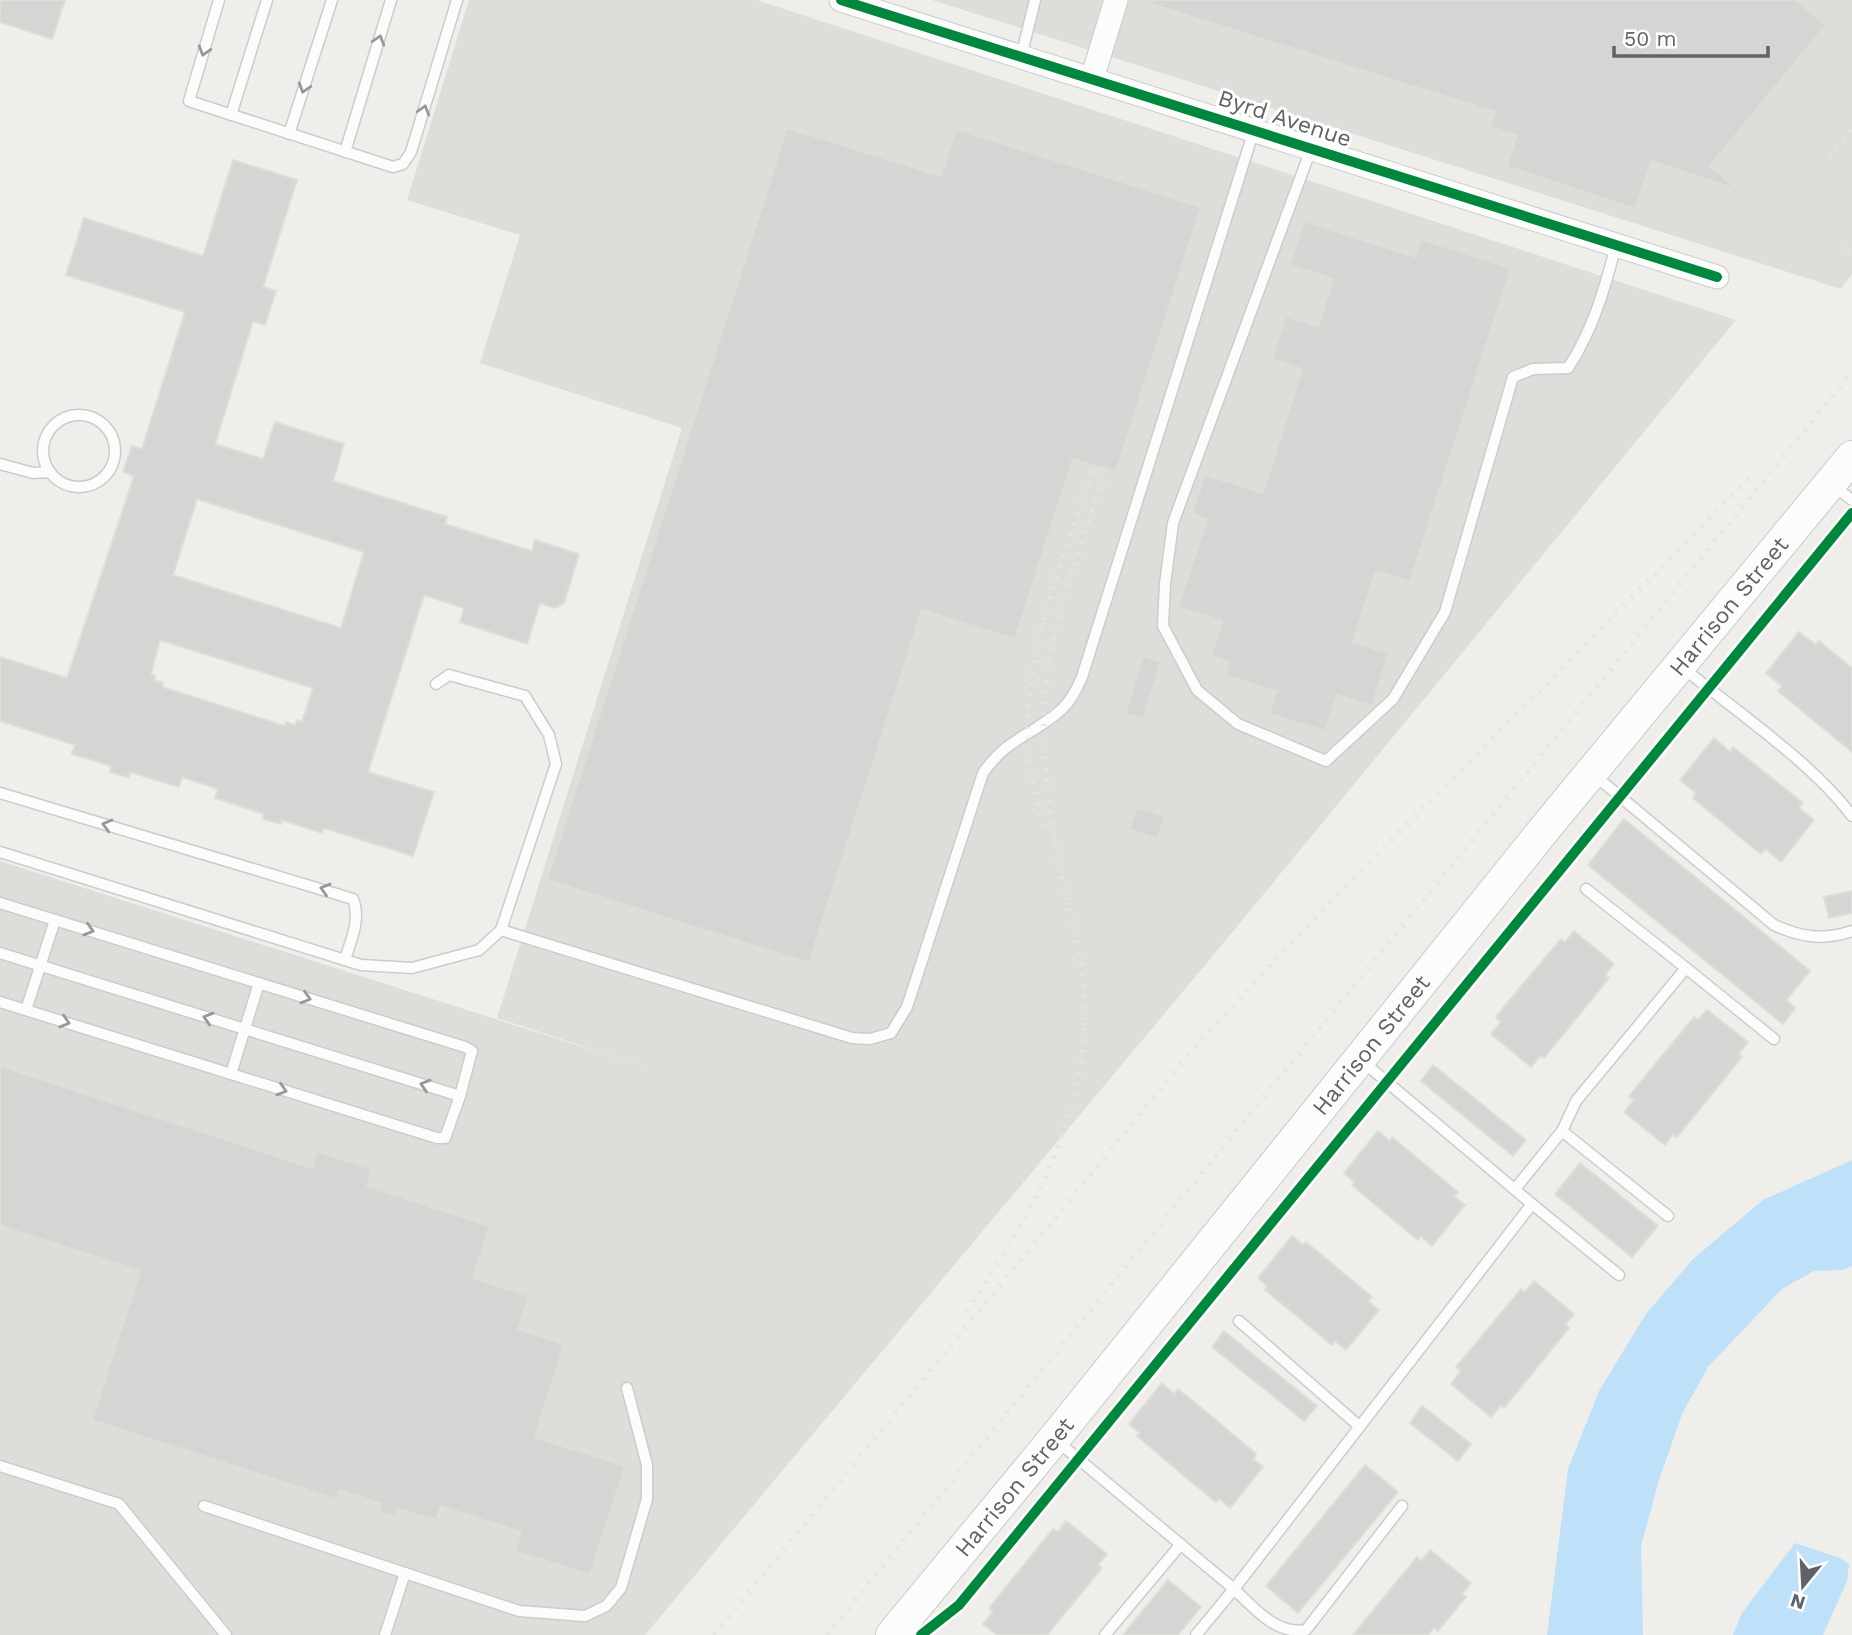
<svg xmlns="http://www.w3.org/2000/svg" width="1852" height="1635" font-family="'Work Sans',sans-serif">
	<rect width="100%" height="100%" fill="#efeeea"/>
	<g fill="#dfddda">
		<polygon points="469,0 757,0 1736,320 1221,946 645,1635 0,1635 0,861 646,1067 497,1018 682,428 480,363 520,235 407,200"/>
		<polygon points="932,0 1852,0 1852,274 1841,289"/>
	</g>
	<g fill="#bfe0f9">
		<polygon points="1852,1160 1852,1266 1843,1270 1814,1271 1782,1289 1708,1367 1682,1414 1659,1480 1641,1546 1643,1635 1547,1635 1568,1469 1599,1391 1646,1314 1693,1259 1763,1200"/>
		<polygon points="1795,1543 1840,1558 1849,1564 1847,1581 1823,1635 1733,1635 1742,1613"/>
	</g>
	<g fill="#d6d5d3" stroke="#deddd9" stroke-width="2" fill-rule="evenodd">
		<polygon points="0,0 65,0 52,39 0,22"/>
		<polygon points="1152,0 1796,0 1826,25 1710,166 1737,189 1651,161 1635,209 1507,166 1517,135 1490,127 1495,112 1151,4"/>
		<polygon points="787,128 941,176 956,129 1201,207 1116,472 1073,459 1015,639 922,610 809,963 547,880"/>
		<path d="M 233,160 L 297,180 L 263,287 L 276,291 L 265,325 L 253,321 L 215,444 L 263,459 L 275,422 L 344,444 L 333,481 L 447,517 L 445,524 L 532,551 L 535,540 L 579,554 L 564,603 L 554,608 L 540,603 L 527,644 L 460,622 L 464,608 L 424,595 L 368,772 L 434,792 L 413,856 L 324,828 L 322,833 L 282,820 L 281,824 L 263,819 L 264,814 L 215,798 L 218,789 L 182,777 L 179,787 L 130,772 L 129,778 L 110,772 L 111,766 L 72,754 L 75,745 L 0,721 L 0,657 L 67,678 L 134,476 L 123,472 L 132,446 L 142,449 L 185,312 L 66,275 L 84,218 L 203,256 ZM 197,499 L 364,552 L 341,628 L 173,575 ZM 160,640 L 313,688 L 302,722 L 297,720 L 295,725 L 286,722 L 285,726 L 162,687 L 163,683 L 154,680 L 155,676 L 151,674 Z"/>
		<polygon points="1304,221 1415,257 1421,239 1511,268 1410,582 1376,571 1353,642 1389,653 1372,706 1337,695 1325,731 1269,714 1276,691 1225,675 1229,662 1211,656 1222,621 1178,607 1207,519 1192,514 1205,475 1263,493 1302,369 1272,359 1286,316 1318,326 1333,279 1290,265"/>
		<polygon points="1799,632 1816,645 1819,641 1852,668 1852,752 1778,691 1782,686 1766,673"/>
		<polygon points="1143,656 1161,662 1143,719 1125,714"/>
		<polygon points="1714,738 1730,752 1733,747 1803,803 1799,808 1814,820 1781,862 1766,849 1761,854 1741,838 1693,798 1696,793 1680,780"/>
		<polygon points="1137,807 1165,816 1157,839 1129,829"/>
		<polygon points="1624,819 1810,971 1786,1000 1795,1008 1783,1024 1588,865"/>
		<polygon points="1852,891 1852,913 1829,918 1824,897"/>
		<polygon points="1574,931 1614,964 1605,975 1609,978 1544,1058 1540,1056 1531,1067 1491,1034 1501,1022 1496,1017 1523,984 1561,939 1565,942"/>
		<polygon points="1707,1010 1748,1042 1738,1054 1742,1057 1677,1137 1673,1134 1665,1145 1624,1112 1634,1100 1629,1096 1694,1017 1698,1020"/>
		<polygon points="1433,1065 1526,1140 1513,1156 1421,1081"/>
		<polygon points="0,1066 312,1168 317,1151 372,1169 367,1186 490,1226 473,1278 529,1296 518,1329 564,1344 535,1437 625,1466 590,1575 515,1551 521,1532 441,1506 436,1520 398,1509 396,1517 379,1512 382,1504 339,1490 336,1499 92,1420 140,1271 0,1226"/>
		<polygon points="1378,1131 1390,1141 1392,1137 1458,1192 1454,1196 1465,1205 1432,1246 1421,1236 1418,1240 1384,1212 1352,1185 1355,1182 1344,1173"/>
		<polygon points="1580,1163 1658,1226 1632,1257 1555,1194"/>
		<polygon points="1292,1236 1303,1245 1306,1242 1372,1297 1368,1301 1379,1310 1346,1350 1335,1341 1332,1345 1298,1317 1265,1290 1268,1287 1258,1278"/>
		<polygon points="1534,1281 1574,1314 1565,1325 1569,1328 1504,1408 1501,1405 1491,1417 1451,1384 1461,1371 1456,1367 1521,1289 1525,1292"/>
		<polygon points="1224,1331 1317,1406 1304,1421 1212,1347"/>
		<polygon points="1162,1383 1174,1394 1178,1389 1211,1416 1256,1454 1253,1459 1263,1467 1230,1508 1219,1498 1216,1502 1182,1474 1137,1436 1140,1433 1129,1424"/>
		<polygon points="1422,1406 1471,1444 1458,1461 1410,1423"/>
		<polygon points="1365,1465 1398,1492 1298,1613 1266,1586"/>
		<polygon points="1066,1521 1107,1554 1098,1565 1102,1568 1047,1635 997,1635 983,1624 993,1611 989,1608 1053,1529 1058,1532"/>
		<polygon points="1430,1550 1471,1583 1462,1594 1466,1597 1438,1631 1434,1628 1428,1635 1353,1635 1417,1557 1421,1561"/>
		<polygon points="1168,1580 1201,1607 1178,1635 1123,1635"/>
	</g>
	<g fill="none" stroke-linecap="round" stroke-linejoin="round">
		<defs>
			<g id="service">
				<polyline points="219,0 189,101 393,167 403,164 411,152 457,0"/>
				<polyline points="1021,57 1035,0"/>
				<polyline points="231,115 267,0"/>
				<polyline points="289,134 332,0"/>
				<path d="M 1311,149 L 1173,523 L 1165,584 L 1163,626 L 1197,690 L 1238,724 L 1326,761 L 1393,699 L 1445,612 L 1513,377 L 1533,369 L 1568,368 C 1593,330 1605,288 1616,245"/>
				<polyline points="345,152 391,0"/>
				<circle cx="79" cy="451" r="36"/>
				<polyline points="0,464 33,473 50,472"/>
				<polyline points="1833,485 1852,500"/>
				<path d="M 1682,667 C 1733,709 1814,764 1852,816"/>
				<path d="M 1593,774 L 1774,925 C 1801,937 1823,941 1852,931"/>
				<path d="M 0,793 L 353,899 C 361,920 351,939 345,960"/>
				<polyline points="0,852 361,965 412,968 479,950 501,930 556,764 549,735 525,696 449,675 436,684"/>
				<polyline points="0,903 465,1047 472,1051 460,1096"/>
				<path d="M 501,930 L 852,1038 L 870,1039 L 891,1033 L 907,1007 L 983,773 C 1007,738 1033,735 1061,710 C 1071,701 1077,689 1082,677 L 1254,130"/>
				<polyline points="0,953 460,1096 445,1138 437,1138 0,1002"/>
				<polyline points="1686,968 1774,1039"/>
				<polyline points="26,1010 55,920"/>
				<polyline points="231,1074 259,983"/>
				<polyline points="1562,1131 1668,1216"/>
				<polyline points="1515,1189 1562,1131 1576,1101 1686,968 1586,889"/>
				<polyline points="1532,1204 1619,1275"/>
				<polyline points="1239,1321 1359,1426"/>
				<polyline points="1057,1441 1234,1589 1532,1204 1362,1061"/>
				<polyline points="0,1466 119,1504 226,1635"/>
				<polyline points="204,1506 519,1611 585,1616 606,1606 621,1588 647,1499 647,1465 627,1388"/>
				<polyline points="385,1635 405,1573"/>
				<polyline points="1105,1635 1181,1544"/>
				<path d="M 1196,1635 L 1234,1589 C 1254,1608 1276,1635 1306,1630 L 1402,1506"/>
			</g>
			<g id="minor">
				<polyline points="841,0 1717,277"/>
				<polyline points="1092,79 1116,0"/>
			</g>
			<g id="secondary">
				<path id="s1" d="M 892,1635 L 1054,1439 L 1547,826 L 1852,457"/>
			</g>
		</defs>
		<use href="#service" stroke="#cbcccc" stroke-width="13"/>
		<use href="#minor" stroke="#cbcccc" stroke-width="25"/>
		<use href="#secondary" stroke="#cacacb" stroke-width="34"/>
		<use href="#service" stroke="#fdfcfc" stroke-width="10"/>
		<use href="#minor" stroke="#fdfcfc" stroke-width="23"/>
		<use href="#secondary" stroke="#fdfcfc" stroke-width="32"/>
		<g stroke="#e4e4e4" stroke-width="5" stroke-dasharray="2 9" stroke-linecap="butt">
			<polyline points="1829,157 1852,129"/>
			<polyline points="1847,250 1852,245"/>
			<path d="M 1043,826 C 1037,802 1031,777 1029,752 C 1020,659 1066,553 1094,465"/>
			<path d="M 967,1311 C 1038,1203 1101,1097 1081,962 C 1077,936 1069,910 1063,884 C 1052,830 1044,777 1044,721 C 1044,635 1081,550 1106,470"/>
			<polyline points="714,1635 1186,1058 1289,944 1752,476"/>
			<polyline points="827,1635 1852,372"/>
		</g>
		<defs>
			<g id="cycleway">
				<polyline points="841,0 1717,277"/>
				<polyline points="921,1635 959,1605 1852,513"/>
			</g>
		</defs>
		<use href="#cycleway" stroke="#fff" stroke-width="15"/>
		<use href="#cycleway" stroke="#00873e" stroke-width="10"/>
	</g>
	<defs><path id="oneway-chevron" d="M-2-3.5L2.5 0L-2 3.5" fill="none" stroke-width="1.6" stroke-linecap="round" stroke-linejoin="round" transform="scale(1.75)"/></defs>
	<g stroke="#96999c">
		<use href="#oneway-chevron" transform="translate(379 40) rotate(-73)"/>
		<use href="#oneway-chevron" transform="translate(204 51) rotate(107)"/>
		<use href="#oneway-chevron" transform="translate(304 88) rotate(107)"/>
		<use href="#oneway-chevron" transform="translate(424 110) rotate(-73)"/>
		<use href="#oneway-chevron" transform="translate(107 825) rotate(-165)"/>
		<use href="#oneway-chevron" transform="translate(325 889) rotate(-163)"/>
		<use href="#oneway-chevron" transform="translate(89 930) rotate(17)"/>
		<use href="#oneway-chevron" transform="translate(306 998) rotate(17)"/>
		<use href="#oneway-chevron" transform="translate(208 1018) rotate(-163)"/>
		<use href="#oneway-chevron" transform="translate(65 1022) rotate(17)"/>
		<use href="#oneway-chevron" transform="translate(425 1085) rotate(-163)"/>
		<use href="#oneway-chevron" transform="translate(282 1090) rotate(17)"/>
	</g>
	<g text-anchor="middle" stroke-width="6" stroke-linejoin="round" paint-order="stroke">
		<g font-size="23" fill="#5f6368" stroke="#fff">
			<text transform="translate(1285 118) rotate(18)" y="8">Byrd Avenue</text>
			<text dy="8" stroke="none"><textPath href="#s1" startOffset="1326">Harrison Street</textPath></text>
			<text dy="8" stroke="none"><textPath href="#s1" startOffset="760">Harrison Street</textPath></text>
			<text dy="8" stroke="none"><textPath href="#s1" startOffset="192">Harrison Street</textPath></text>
		</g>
	</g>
	<g transform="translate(1803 1586) rotate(198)" stroke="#ffffff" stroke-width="5" paint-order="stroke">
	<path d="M0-5L12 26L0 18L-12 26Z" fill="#5f6368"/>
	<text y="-10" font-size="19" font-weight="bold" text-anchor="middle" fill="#5f6368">N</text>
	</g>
	<path d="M1614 46v10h154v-10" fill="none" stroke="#5f6368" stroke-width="3.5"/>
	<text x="1624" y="46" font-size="21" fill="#5f6368" stroke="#ffffff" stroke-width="5" paint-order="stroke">50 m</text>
</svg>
